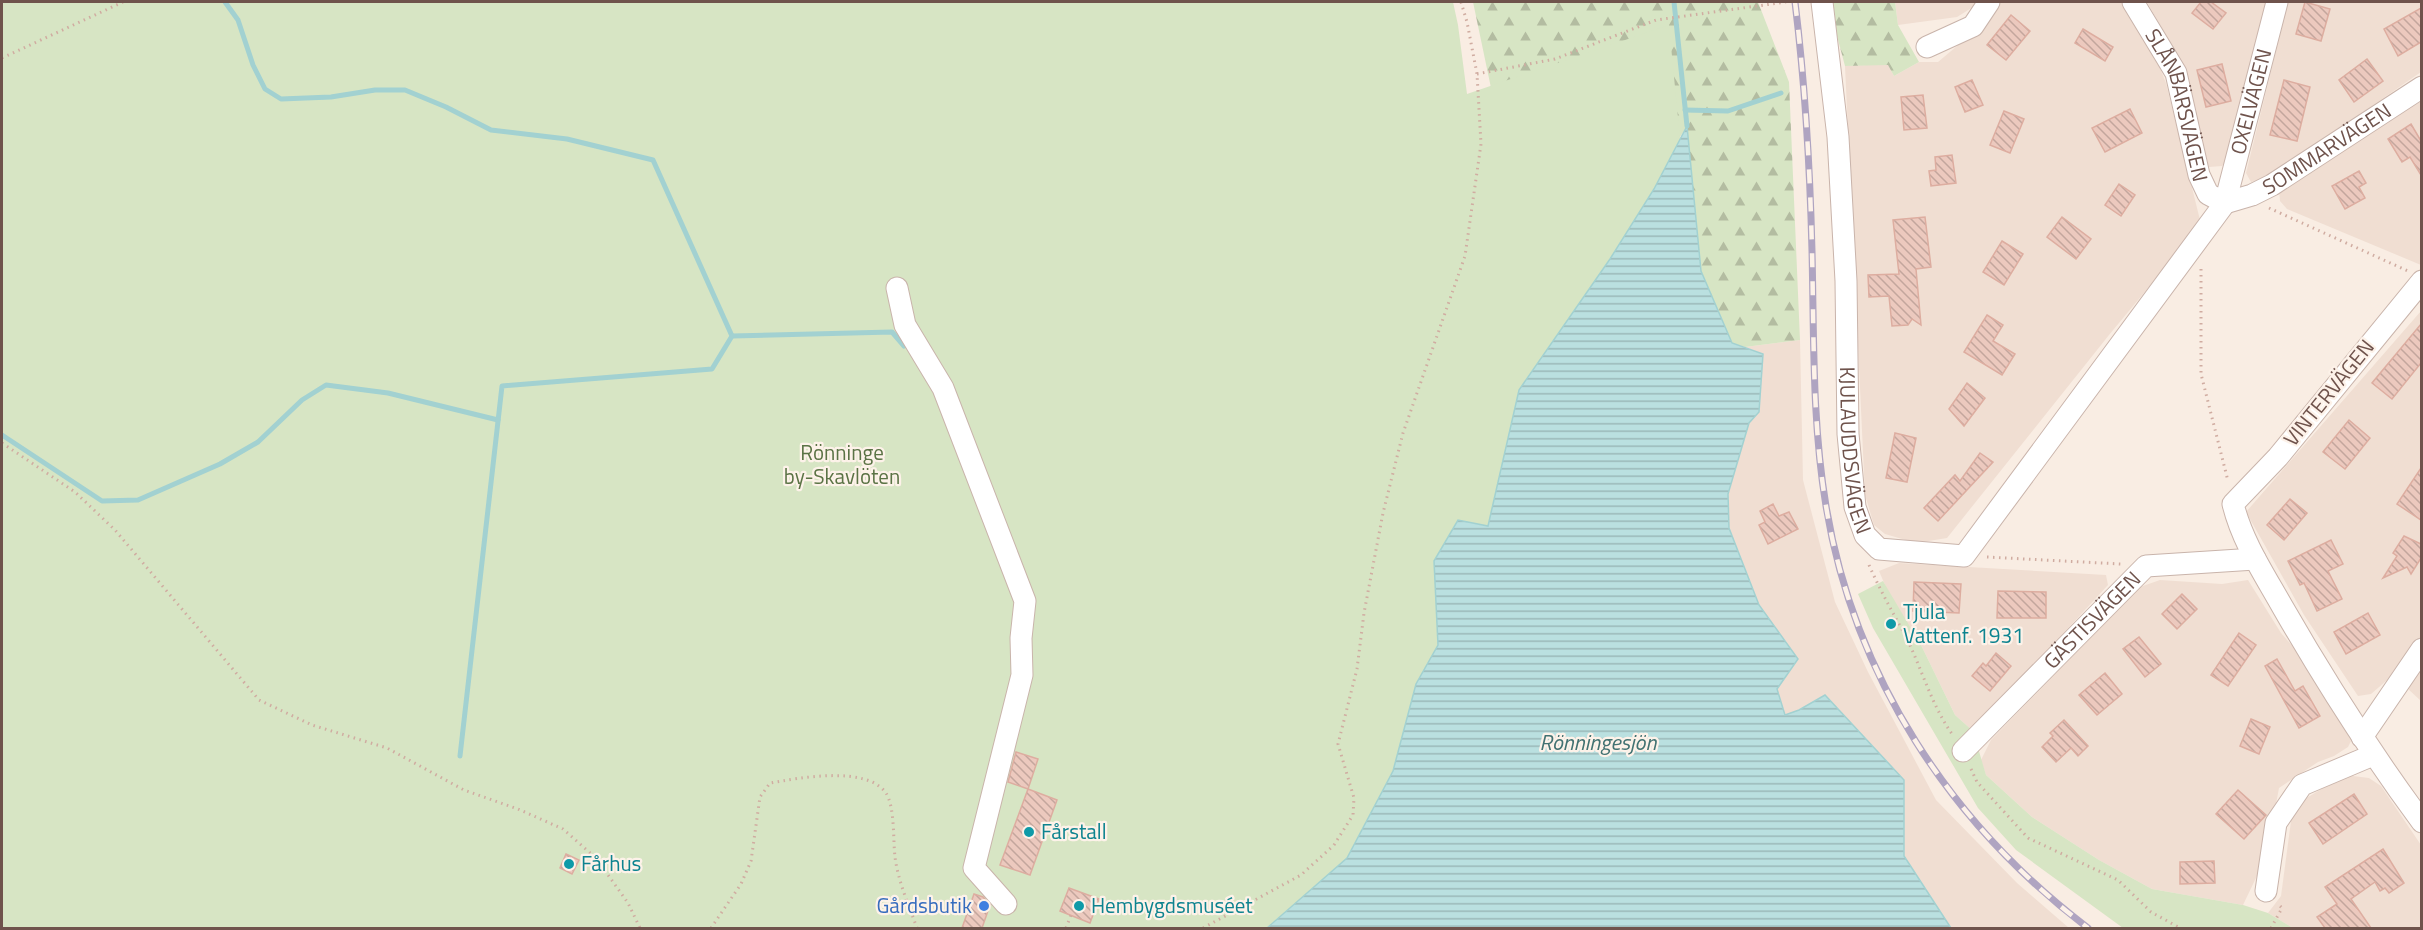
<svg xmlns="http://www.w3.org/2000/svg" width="2423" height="930" font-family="'Titillium Web',sans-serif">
	<defs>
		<pattern id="forest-firs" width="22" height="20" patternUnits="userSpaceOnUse" patternTransform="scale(1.5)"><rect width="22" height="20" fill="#d7e5c4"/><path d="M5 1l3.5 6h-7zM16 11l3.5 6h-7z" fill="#b3bca1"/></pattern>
		<pattern id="water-rules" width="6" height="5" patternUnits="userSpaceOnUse" patternTransform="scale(1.5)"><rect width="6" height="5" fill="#bae0e0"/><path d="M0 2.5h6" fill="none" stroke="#9bb8b8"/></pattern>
		<pattern id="building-back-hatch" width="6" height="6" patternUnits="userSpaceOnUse" patternTransform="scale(1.5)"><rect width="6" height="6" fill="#ecc9be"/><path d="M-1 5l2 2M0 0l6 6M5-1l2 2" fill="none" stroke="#c3a69d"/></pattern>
	</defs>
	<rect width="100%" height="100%" fill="#f9ede3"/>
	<g fill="#f0ded2">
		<polygon points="1895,2 1981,2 1957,17 1898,25"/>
		<polygon points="2001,2 2121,2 2150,43 2166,83 2200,220 2192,235 2109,335 1947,538 1916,543 1885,534 1874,525 1865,495 1845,66 1888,64 1894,76 1919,62 1938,62 1982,25"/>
		<polygon points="2147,2 2267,2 2232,153 2222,166 2209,167 2180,60"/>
		<polygon points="2288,2 2421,2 2421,72 2271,176 2251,182 2246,173"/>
		<polygon points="2421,101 2421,265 2287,209 2280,201 2279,190"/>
		<polygon points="2421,311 2421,701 2393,675 2371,694 2358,696 2304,615 2246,512"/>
		<polygon points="1800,340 1803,480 1835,602 1868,672 1936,800 2017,883 2069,928 1951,928 1904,856 1904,780 1825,695 1799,710 1785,715 1777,689 1797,659 1759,605 1729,528 1728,494 1749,423 1759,412 1763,354 1745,347"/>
		<polygon points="1899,563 2106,575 2108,585 1973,731 1955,715 1922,647 1888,592 1879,571"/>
		<polygon points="2160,580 2222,584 2248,580 2281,633 2303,658 2352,739 2348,747 2334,756 2318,762 2279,788 2266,857 2243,905 2152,889 2099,860 2032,817 1986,775 1981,760 1991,740 2140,587"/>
		<polygon points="2345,775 2369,778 2381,786 2421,845 2421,928 2293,928 2268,913 2281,896 2293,806"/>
	</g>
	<g fill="url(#forest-firs)">
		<polygon points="1473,2 1758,2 1789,82 1800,340 1745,347 1732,343 1701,271 1687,127 1511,373 1495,107"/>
		<polygon points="1828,2 1895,2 1898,25 1919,62 1894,76 1888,65 1845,66"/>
	</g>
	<g fill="#d7e5c4">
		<polygon points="2,2 1453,2 1458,25 1467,94 1669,25 1683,170 1441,677 1317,928 2,928"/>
		<polygon points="1883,581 1922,647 1955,715 1973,731 1986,775 2032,817 2099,860 2152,889 2243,905 2268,913 2293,928 2123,928 2016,850 1978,808 1873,628 1858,594"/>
	</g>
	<polygon fill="url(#water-rules)" stroke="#a2d1d1" stroke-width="1.5" points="1687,126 1701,271 1732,343 1763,354 1759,412 1749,423 1728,494 1729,528 1759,605 1798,659 1777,689 1785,715 1799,710 1825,695 1904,780 1904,856 1951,928 1267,928 1347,858 1393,771 1416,684 1438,645 1434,561 1458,520 1488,526 1519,390 1610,259 1654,189"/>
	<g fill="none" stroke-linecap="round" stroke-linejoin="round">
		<g stroke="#a2d1d1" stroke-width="5">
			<polyline points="225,2 238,20 253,65 265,89 281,99 331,97 375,90 405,90 446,107 491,130 567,139 653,160 732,336 892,332 904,346"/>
			<polyline points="1674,2 1687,126"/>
			<polyline points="1685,110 1728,111 1781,93"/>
			<polyline points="2,435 102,501 138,500 220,464 258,442 302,400 326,385 388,393 498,420"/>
			<polyline points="460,756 502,386 712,369 732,336"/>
		</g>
	</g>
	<g fill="url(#building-back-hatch)" stroke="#ddada0" stroke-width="1.5">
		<polygon points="2201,2 2211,2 2226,13 2213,29 2192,13"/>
		<polygon points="2305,2 2330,9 2321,41 2296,34"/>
		<polygon points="2421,8 2421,42 2398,56 2384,29"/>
		<polygon points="2011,15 2030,31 2006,60 1987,45"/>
		<polygon points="2083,29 2113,47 2105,61 2075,43"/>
		<polygon points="2367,59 2383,81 2354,102 2339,80"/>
		<polygon points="2222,64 2231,101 2206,107 2197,70"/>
		<polygon points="1972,80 1983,105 1965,112 1955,87"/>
		<polygon points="2284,80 2310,87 2297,141 2270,135"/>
		<polygon points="1923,95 1927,128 1904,130 1901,97"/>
		<polygon points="2130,109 2142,133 2105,152 2092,128"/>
		<polygon points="2004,111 2024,119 2010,153 1990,145"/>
		<polygon points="2411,124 2421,141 2421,175 2410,157 2402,162 2388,139"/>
		<polygon points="1952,155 1956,183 1931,186 1929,171 1936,170 1935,157"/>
		<polygon points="2359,171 2366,183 2359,187 2365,198 2345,209 2332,186"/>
		<polygon points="2119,184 2135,195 2121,216 2105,205"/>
		<polygon points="1925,217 1931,267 1916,269 1921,325 1912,319 1908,325 1892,326 1889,296 1869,297 1868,275 1899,274 1893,220"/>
		<polygon points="2062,217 2091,239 2076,259 2047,237"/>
		<polygon points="2002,241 2023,254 2004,285 1983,272"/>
		<polygon points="1987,315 2003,325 1993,341 2015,354 2002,375 1964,352"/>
		<polygon points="2421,324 2421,363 2392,399 2372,383"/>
		<polygon points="1967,383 1985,398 1964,426 1949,409"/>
		<polygon points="2349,420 2370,438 2345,469 2323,452"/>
		<polygon points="1895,433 1916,438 1907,482 1886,478"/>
		<polygon points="1980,453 1993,462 1938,521 1924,508 1955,475 1960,481"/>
		<polygon points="2421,468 2421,520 2397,504"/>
		<polygon points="2290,499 2307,513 2284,540 2267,525"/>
		<polygon points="1773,504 1779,516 1789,512 1798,529 1768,544 1759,525 1765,522 1760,511"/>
		<polygon points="2404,536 2421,544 2421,558 2411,574 2407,567 2383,578 2397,556 2393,553"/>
		<polygon points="2331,540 2343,564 2328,571 2342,599 2317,611 2304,583 2300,585 2288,561"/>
		<polygon points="1914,582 1961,584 1959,613 1913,611"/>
		<polygon points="1998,591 2046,592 2046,618 1997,618"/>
		<polygon points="2182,594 2197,609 2177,629 2162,614"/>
		<polygon points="2368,613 2380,635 2346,654 2334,632"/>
		<polygon points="2239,633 2256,645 2228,686 2211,675"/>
		<polygon points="2139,637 2161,664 2145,677 2123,649"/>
		<polygon points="1996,653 2011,666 1990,691 1972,676 1983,663 1986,666"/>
		<polygon points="2277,659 2295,691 2303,686 2320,716 2299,728 2265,666"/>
		<polygon points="2105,673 2122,694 2097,715 2079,695"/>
		<polygon points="2251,719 2270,727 2259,754 2240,746"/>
		<polygon points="2064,720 2088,746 2078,756 2071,748 2056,762 2042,747 2053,736 2050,733"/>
		<polygon points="1016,752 1038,759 1028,789 1008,782"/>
		<polygon points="1028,789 1057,800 1030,875 1000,865"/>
		<polygon points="2238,790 2266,815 2244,839 2216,814"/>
		<polygon points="2354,794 2367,814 2323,844 2309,823"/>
		<polygon points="2383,849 2404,883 2389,893 2385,888 2380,891 2375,882 2351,899 2371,928 2325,928 2317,917 2337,904 2325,887"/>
		<polygon points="566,854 579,860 572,874 560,868"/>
		<polygon points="2214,861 2215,883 2180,884 2180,862"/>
		<polygon points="1069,888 1099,899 1090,923 1060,911"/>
		<polygon points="974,894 983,897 990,905 982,928 962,928"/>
	</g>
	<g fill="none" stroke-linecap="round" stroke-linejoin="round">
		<defs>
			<g id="minor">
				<path id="s1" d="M 1822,2 L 1838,137 L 1846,281 L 1848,434 L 1855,507 L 1865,535 L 1879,549 L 1964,556 L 2225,203 L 2277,2"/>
				<path id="s2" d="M 2133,2 L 2176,73 L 2199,175 L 2208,194 L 2225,203"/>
				<polyline points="1927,47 1973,26 1989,2"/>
				<path id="s3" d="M 2225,203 L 2252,195 L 2272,185 L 2422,87"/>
				<path d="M 2422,281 L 2278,457 L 2233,504 C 2242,541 2264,574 2282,606 C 2325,681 2371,753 2422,822"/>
				<polyline points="897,288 905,325 943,388 1025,601 1021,638 1022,675 974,868 1006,904"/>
				<polyline points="2362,737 2422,649"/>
				<path id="s4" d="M 1963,751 L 2146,566 L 2255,559"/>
				<polyline points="2266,891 2276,823 2302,785 2373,755"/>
			</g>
		</defs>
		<use href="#minor" stroke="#c9b4ab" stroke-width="23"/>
		<g stroke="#d0aca1" stroke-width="3" stroke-dasharray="1.5 4.5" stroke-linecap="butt">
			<polyline points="2,58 123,2"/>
			<polyline points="1477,74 1555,59 1656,20 1786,2"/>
			<polyline points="2269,208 2408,271"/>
			<polyline points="2201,269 2201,374 2228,481"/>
			<polyline points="2,443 75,492 115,530 259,700 312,725 387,748 464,790 518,809 563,829 596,858 628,903 640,928"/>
			<polyline points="1987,557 2121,564"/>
			<path d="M 1869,565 C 1880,590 1893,613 1906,637 C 1922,669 1931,704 1952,734"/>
			<polyline points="1971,769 1977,782 2028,838 2118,880 2151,912 2180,928"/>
			<path d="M 711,928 L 741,884 L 751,861 L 760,797 L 770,783 C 799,778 866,765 886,793 C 895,807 893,841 895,857 C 898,881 909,906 917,928"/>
			<polyline points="1066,928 1071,915"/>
			<polyline points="1203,928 1301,875 1334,845 1353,815 1354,798 1338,744 1357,669 1364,613 1383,513 1403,433 1465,256 1481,144 1477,74 1467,22 1461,2"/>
			<polyline points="2271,928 2282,908 2279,905"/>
		</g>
		<use href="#minor" stroke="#fff" stroke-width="21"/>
		<defs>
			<path id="rail" d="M 1795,2 C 1805,84 1810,168 1812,251 C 1814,336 1812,422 1826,506 C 1854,677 1951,824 2088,928"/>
		</defs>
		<use href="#rail" stroke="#afa4c1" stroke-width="7"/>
		<use href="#rail" stroke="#fdf2e9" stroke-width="4.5" stroke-dasharray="14" stroke-linecap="butt"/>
	</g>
	<g fill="#0f9aa8" stroke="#fdf2e9" stroke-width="2">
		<circle cx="1891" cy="624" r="6"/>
		<circle cx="1029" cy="832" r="6"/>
		<circle cx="569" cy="864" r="6"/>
		<circle cx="1079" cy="906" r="6"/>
	</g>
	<circle fill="#3f7fe0" stroke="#fdf2e9" stroke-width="2" cx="984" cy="906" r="6"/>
	<g text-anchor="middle" stroke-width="4.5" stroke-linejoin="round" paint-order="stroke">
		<g font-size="21" fill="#6f534c" stroke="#fdf2e9">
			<text dy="7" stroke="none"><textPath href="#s1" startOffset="1185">OXELVÄGEN</textPath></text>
			<text dy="7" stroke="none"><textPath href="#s2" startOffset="114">SLÅNBÄRSVÄGEN</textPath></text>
			<text dy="7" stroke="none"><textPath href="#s3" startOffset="116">SOMMARVÄGEN</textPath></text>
			<text transform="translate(2329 393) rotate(-51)" y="7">VINTERVÄGEN</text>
			<text dy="7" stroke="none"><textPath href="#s1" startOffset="450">KJULAUDDSVÄGEN</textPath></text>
			<text dy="7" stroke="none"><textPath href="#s4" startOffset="184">GÄSTISVÄGEN</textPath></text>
		</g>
		<g font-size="21" fill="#5b7345" stroke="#fdf2e9">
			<text x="842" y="460">Rönninge<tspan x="842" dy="24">by-Skavlöten</tspan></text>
		</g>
		<g font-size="21" fill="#0d838f" stroke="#fdf2e9" text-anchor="start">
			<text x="1903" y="619">Tjula<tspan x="1903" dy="24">Vattenf. 1931</tspan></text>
			<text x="1041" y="839">Fårstall</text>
			<text x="581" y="871">Fårhus</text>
			<text x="1091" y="913">Hembygdsmuséet</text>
		</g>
		<g font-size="21" fill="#366cbe" stroke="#fdf2e9" text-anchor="end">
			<text x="972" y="913">Gårdsbutik</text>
		</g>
		<g font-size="22" font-style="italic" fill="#427272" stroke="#fdf2e9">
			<text x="1598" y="750">Rönningesjön</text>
		</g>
	</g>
	<rect width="2423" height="930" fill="none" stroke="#6f534c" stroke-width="6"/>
</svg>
